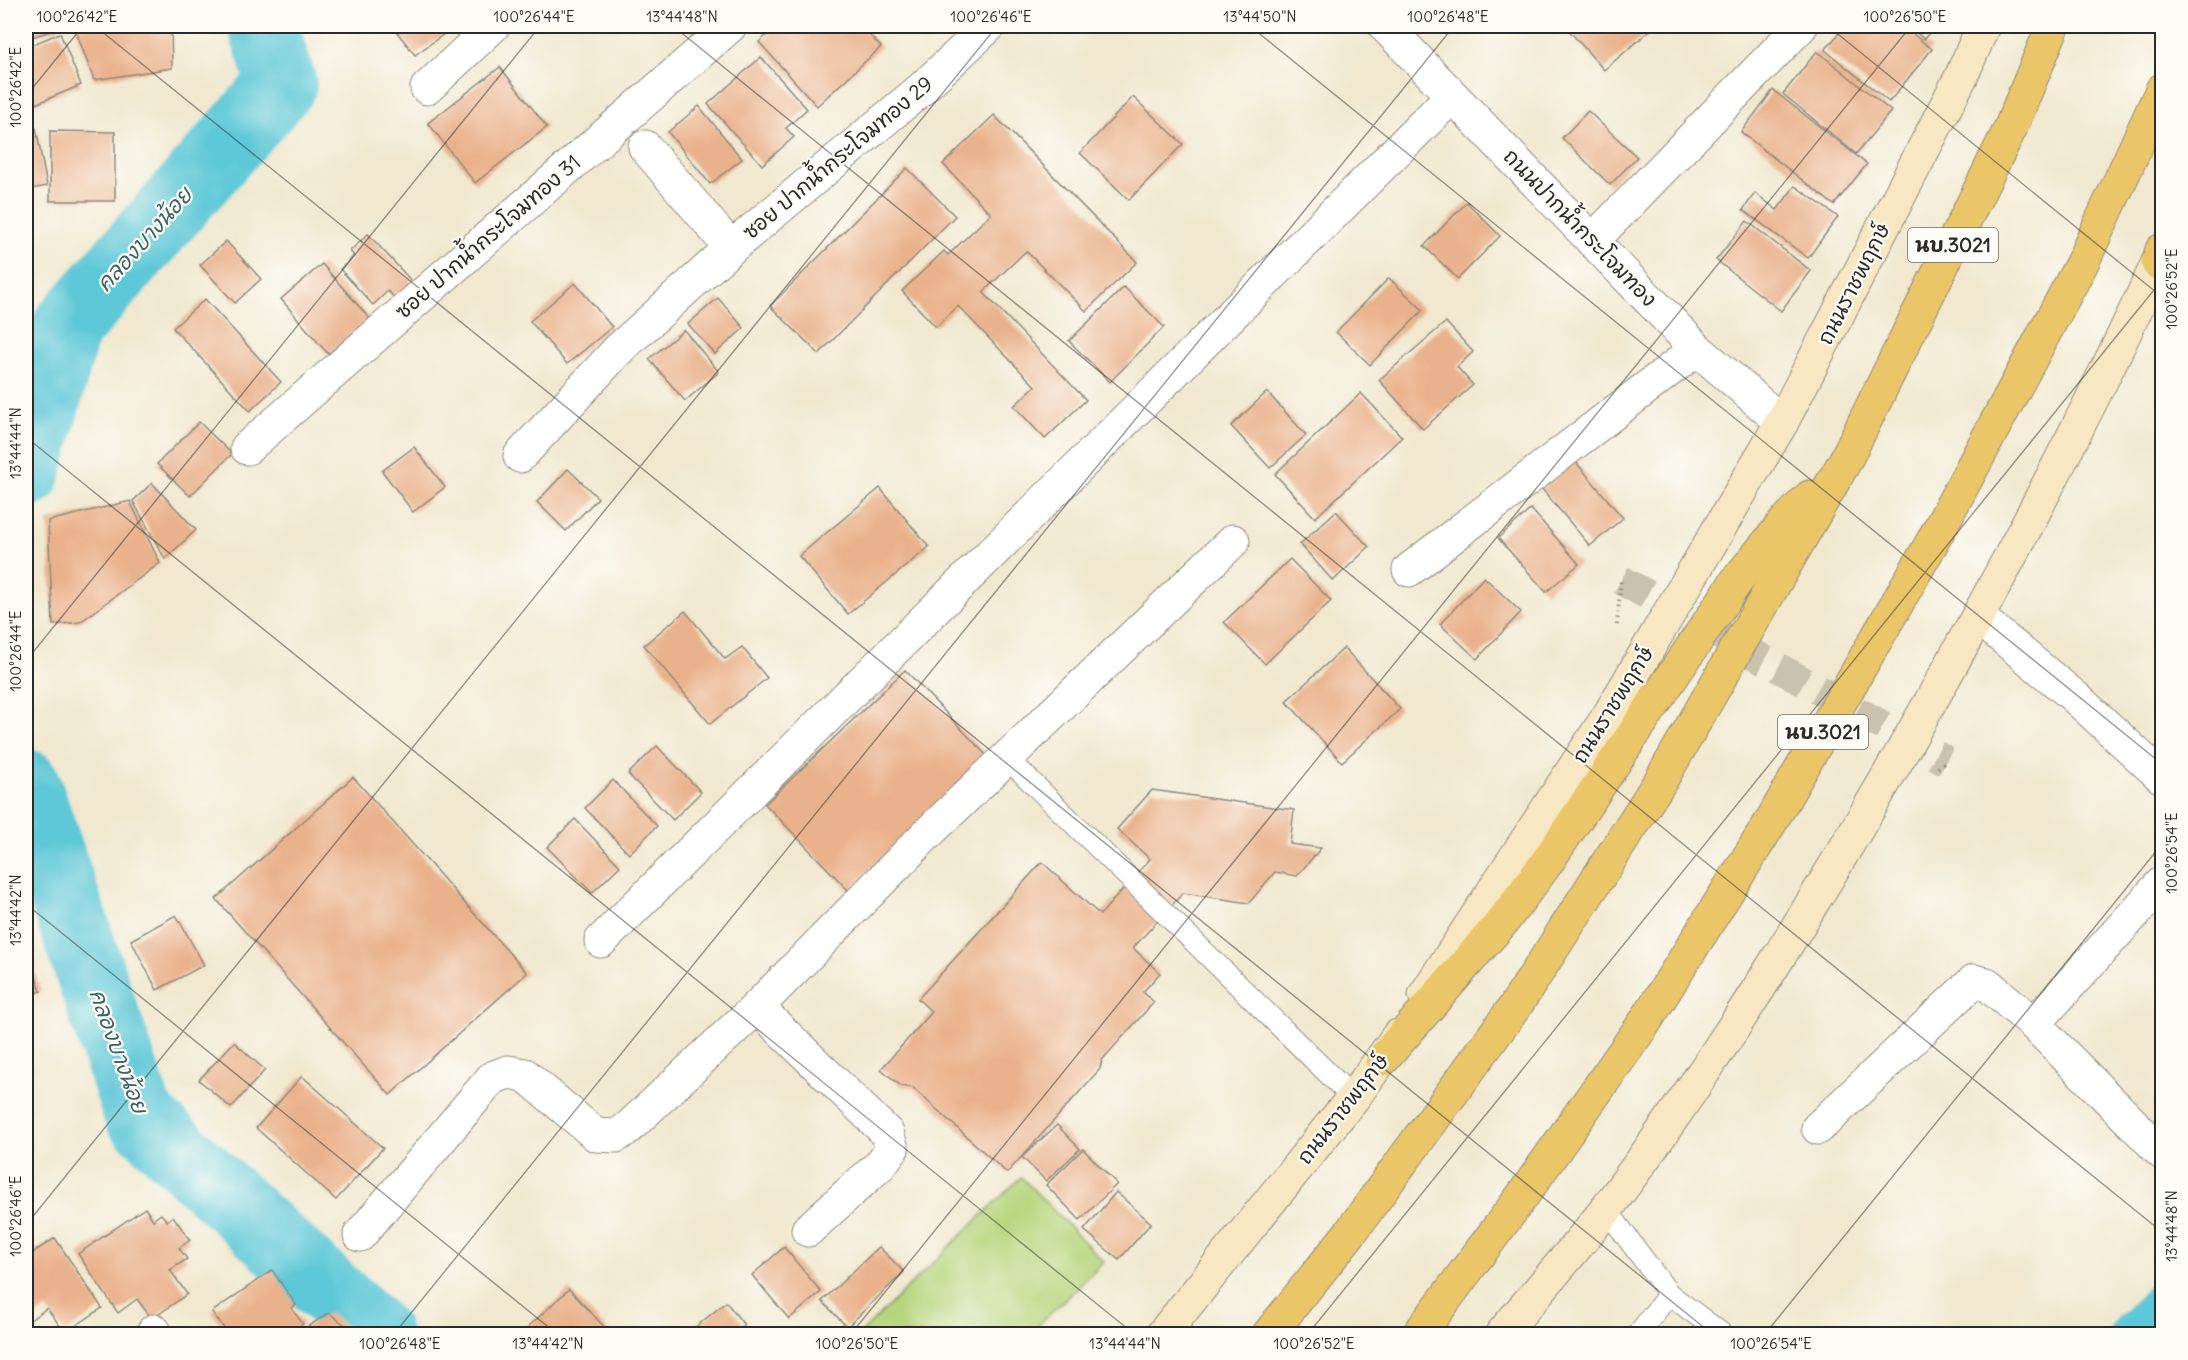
<svg xmlns="http://www.w3.org/2000/svg" width="2188" height="1360" font-family="Delius,'Playpen Sans Thai',sans-serif">
	<rect width="100%" height="100%" fill="#fdfcf7"/>
	<filter id="ink" filterUnits="userSpaceOnUse"><feTurbulence type="fractalNoise" baseFrequency=".0167" numOctaves="2"/><feDisplacementMap in="SourceGraphic" scale="12" xChannelSelector="R" yChannelSelector="G"/><feConvolveMatrix kernelMatrix="1 2 1 2 8 2 1 2 1" color-interpolation-filters="sRGB"/></filter>
	<filter id="wash" filterUnits="userSpaceOnUse"><feTurbulence type="fractalNoise" baseFrequency=".008" numOctaves="4" result="noise"/><feDisplacementMap in="SourceGraphic" scale="24" xChannelSelector="R" yChannelSelector="G"/><feGaussianBlur stdDeviation="1.35" result="paint"/><feColorMatrix in="noise" values="0 0 0 0 0 0 0 0 0 0 0 0 0 0 0 0 0 1.4 0 .05"/><feComposite in="paint" operator="in"/></filter>
	<g filter="url(#wash)">
		<rect width="100%" height="100%" fill="#f1e8cf"/>
		<polygon fill="#b6d57c" stroke="#708054" stroke-width="1.5" points="1021,1177 1104,1262 1029,1334 860,1334"/>
		<g fill="none" stroke-linecap="round" stroke-linejoin="round">
			<polyline stroke="#5dc8d7" stroke-width="42" points="2131,1334 2162,1303"/>
			<g stroke="#5dc8d7" stroke-width="70">
				<polyline points="26,473 66,328 282,84 263,26"/>
				<polyline points="26,784 139,1116 376,1334"/>
			</g>
		</g>
		<g id="blocks">
			<g fill="#eab28c">
				<polygon points="26,26 60,26 60,28 26,39"/>
				<polygon points="74,26 171,26 172,68 94,80"/>
				<polygon points="392,26 455,26 415,55"/>
				<polygon points="777,26 861,26 881,47 817,106 759,42"/>
				<polygon points="1565,26 1655,26 1604,70"/>
				<polygon points="1845,26 1903,26 1932,49 1889,102 1825,50"/>
				<polygon points="1908,26 1935,26 1924,39"/>
				<polygon points="60,33 81,85 26,108 26,47"/>
				<polygon points="1817,51 1891,111 1856,154 1783,94"/>
				<polygon points="761,57 807,109 786,128 794,137 762,165 708,104"/>
				<polygon points="500,67 547,127 475,183 428,123"/>
				<polygon points="1773,90 1867,164 1834,205 1741,132"/>
				<polygon points="1133,97 1183,144 1129,200 1080,153"/>
				<polygon points="699,106 742,159 710,184 668,132"/>
				<polygon points="1588,111 1637,157 1610,185 1562,138"/>
				<polygon points="994,115 1137,262 1086,311 1026,251 983,292 1086,400 1045,439 1014,406 1035,386 958,306 936,327 902,291 944,251 948,255 991,214 943,164"/>
				<polygon points="36,128 47,186 26,190 26,129"/>
				<polygon points="50,131 115,132 115,201 50,201"/>
				<polygon points="907,168 955,216 819,354 770,306"/>
				<polygon points="1795,186 1838,217 1808,258 1743,210 1755,193 1777,210"/>
				<polygon points="1467,202 1500,236 1458,279 1424,246"/>
				<polygon points="1747,221 1811,271 1781,311 1716,260"/>
				<polygon points="368,234 416,286 398,302 388,291 373,305 340,269 354,256 350,251"/>
				<polygon points="226,241 261,279 235,303 200,265"/>
				<polygon points="322,264 370,319 328,354 281,299"/>
				<polygon points="1389,278 1423,310 1370,365 1336,332"/>
				<polygon points="575,283 612,327 567,364 530,321"/>
				<polygon points="1124,287 1164,327 1110,382 1069,341"/>
				<polygon points="718,298 744,328 715,354 688,324"/>
				<polygon points="205,299 281,382 250,411 173,328"/>
				<polygon points="1446,322 1473,352 1457,367 1473,385 1423,429 1379,380"/>
				<polygon points="684,330 719,372 685,401 649,359"/>
				<polygon points="1267,392 1306,435 1270,468 1231,426"/>
				<polygon points="1361,393 1402,437 1315,518 1275,474"/>
				<polygon points="199,422 232,454 190,496 157,464"/>
				<polygon points="414,447 445,487 413,512 382,471"/>
				<polygon points="1575,461 1623,518 1590,546 1542,489"/>
				<polygon points="568,469 598,498 566,531 537,502"/>
				<polygon points="152,483 196,530 165,559 133,501"/>
				<polygon points="880,488 929,547 848,614 799,556"/>
				<polygon points="130,501 160,563 80,622 53,625 48,521"/>
				<polygon points="1531,509 1579,564 1546,592 1498,538"/>
				<polygon points="1336,511 1369,547 1333,581 1300,544"/>
				<polygon points="1290,559 1331,601 1265,664 1224,622"/>
				<polygon points="1484,577 1521,612 1477,659 1440,624"/>
				<polygon points="685,611 725,659 742,647 767,678 710,724 644,645"/>
				<polygon points="1344,648 1400,709 1342,762 1286,701"/>
				<polygon points="905,670 989,758 849,891 765,804"/>
				<polygon points="657,746 701,792 673,820 628,774"/>
				<polygon points="353,777 527,973 390,1095 216,899"/>
				<polygon points="613,780 657,826 629,854 585,808"/>
				<polygon points="1152,790 1294,810 1290,844 1321,848 1297,876 1275,872 1249,903 1183,893 1133,948 1160,973 1143,992 1154,1002 1102,1060 1100,1069 1007,1173 913,1088 901,1086 881,1069 932,1012 918,999 1042,862 1100,915 1150,859 1117,829"/>
				<polygon points="575,819 620,866 592,893 547,847"/>
				<polygon points="176,915 204,965 157,990 131,940"/>
				<polygon points="26,949 41,991 26,997"/>
				<polygon points="234,1042 265,1070 231,1108 199,1080"/>
				<polygon points="302,1076 383,1148 336,1200 256,1128"/>
				<polygon points="1057,1125 1080,1149 1046,1181 1022,1157"/>
				<polygon points="1083,1149 1117,1184 1080,1220 1046,1185"/>
				<polygon points="1116,1192 1151,1223 1119,1260 1084,1230"/>
				<polygon points="145,1208 153,1220 161,1214 167,1221 173,1216 190,1240 179,1248 187,1259 170,1270 187,1294 152,1319 137,1299 118,1313 78,1254"/>
				<polygon points="55,1238 102,1308 65,1333 47,1308 26,1323 26,1257"/>
				<polygon points="784,1247 821,1292 789,1319 752,1275"/>
				<polygon points="879,1247 904,1272 847,1327 822,1301"/>
				<polygon points="272,1270 296,1305 291,1308 303,1324 288,1334 228,1334 212,1312"/>
				<polygon points="569,1289 611,1334 535,1334 528,1327"/>
				<polygon points="726,1302 744,1325 733,1334 687,1334"/>
				<polygon points="329,1313 353,1331 348,1334 296,1334"/>
			</g>
		</g>
	</g>
	<g filter="url(#ink)">
		<use href="#blocks" fill-opacity="0" stroke="#8e8a7d" stroke-width="1.5"/>
		<g fill="none" stroke-linecap="round" stroke-linejoin="round">
			<polyline stroke="#c9c2ae" stroke-width="30" stroke-dasharray="30 15" stroke-linecap="butt" points="1621,580 1946,761"/>
			<defs>
				<g id="service">
					<polyline points="1006,757 1353,1098"/>
					<polyline points="1606,1209 1669,1294 1722,1334"/>
					<polyline points="1638,1334 1669,1294"/>
				</g>
				<g id="minor">
					<polyline points="1385,26 1697,349 1782,422"/>
					<polyline points="427,88 493,26"/>
					<polyline points="645,147 731,248 919,91 989,26"/>
					<polyline points="1592,241 1801,26"/>
					<polyline points="247,448 730,26"/>
					<polyline points="520,456 619,349 731,248"/>
					<polyline points="1409,570 1697,349"/>
					<polyline points="2162,883 2034,1024 2162,1153"/>
					<polyline points="601,941 1452,96"/>
					<polyline points="757,1007 887,1133 892,1149 880,1165 808,1230"/>
					<polyline points="1818,1128 1974,981 1987,984 2034,1024"/>
					<polyline points="360,1235 492,1078 508,1072 525,1075 596,1135 616,1136 628,1128 757,1007 925,836 1233,541"/>
					<polyline points="154,1331 156,1334"/>
				</g>
				<polyline id="tertiary" points="1978,617 2076,698 2162,777"/>
				<g id="secondary">
					<polyline points="1425,995 1609,715 1782,422 1962,75 1983,26"/>
					<polyline points="1163,1334 1353,1098 1398,1036"/>
					<path d="M 1502,1334 C 1537,1292 1574,1251 1608,1207 C 1723,1053 1823,890 1918,724 C 2005,570 2088,414 2162,254"/>
				</g>
				<g id="primary">
					<polyline points="2158,263 2162,250"/>
					<polyline points="1383,1059 1503,921 1545,865 1738,579 1786,521 1810,497"/>
					<polyline points="1269,1334 1350,1233 1516,1005 1661,780 1845,461 2010,129 2053,26"/>
					<polyline points="1419,1334 1523,1195 1645,1022 1769,825 1930,546 2082,263 2162,90"/>
				</g>
			</defs>
			<use href="#service" stroke="#8e8a7d" stroke-width="23"/>
			<use href="#minor" stroke="#8e8a7d" stroke-width="35"/>
			<use href="#tertiary" stroke="#8e8a7d" stroke-width="35"/>
			<use href="#secondary" stroke="#8e8a7d" stroke-width="35"/>
			<use href="#primary" stroke="#8e8a7d" stroke-width="35"/>
			<g stroke="#8e8a7d" stroke-width="4" stroke-dasharray="1.5 4.5" stroke-linecap="butt">
				<polyline points="1617,625 1621,580"/>
				<polyline points="1938,768 1946,761"/>
			</g>
			<use href="#service" stroke="#fff" stroke-width="21"/>
			<use href="#minor" stroke="#fff" stroke-width="33"/>
			<use href="#tertiary" stroke="#fff" stroke-width="33"/>
			<use href="#secondary" stroke="#f7e8c3" stroke-width="33"/>
			<use href="#primary" stroke="#ebc669" stroke-width="33"/>
		</g>
	</g>
	<path fill="none" stroke="#2b2b2b" stroke-width="1.5" stroke-opacity="0.45" d="M 95,26 L 1712,1334M 673,26 L 2162,1232M 1250,26 L 2162,764M 1828,26 L 2162,297M 26,96 L 83,26M 26,437 L 1134,1334M 26,661 L 540,26M 26,904 L 557,1334M 26,1225 L 997,26M 394,1334 L 1454,26M 851,1334 L 1911,26M 1308,1334 L 2162,280M 1765,1334 L 2162,844"/>
	<g text-anchor="middle" stroke-width="4.5" stroke-linejoin="round" paint-order="stroke">
		<g fill="#fdfcf7" stroke="#6a6a68" stroke-width="1.5">
			<rect x="1908" y="228" width="90" height="34" rx="4.5"/>
			<rect x="1778" y="715" width="90" height="34" rx="4.5"/>
		</g>
		<g font-size="20" font-weight="bold" fill="#2b2b2b">
			<text x="1953" y="252">นบ.3021</text>
			<text x="1823" y="739">นบ.3021</text>
		</g>
		<g font-size="21" fill="#2b2b2b" stroke="#fdfcf7">
			<text transform="translate(838 158) rotate(-40)" y="7">ซอย ปากน้ำกระโจมทอง 29</text>
			<text transform="translate(1580 228) rotate(46)" y="7">ถนนปากน้ำกระโจมทอง</text>
			<text transform="translate(488 237) rotate(-41)" y="7">ซอย ปากน้ำกระโจมทอง 31</text>
			<text transform="translate(1854 284) rotate(-63)" y="7">ถนนราชพฤกษ์</text>
			<text transform="translate(1613 705) rotate(-58)" y="7">ถนนราชพฤกษ์</text>
			<text transform="translate(1343 1109) rotate(-52)" y="7">ถนนราชพฤกษ์</text>
		</g>
		<g font-size="22" font-style="italic" fill="#3c6267" stroke="#fdfcf7">
			<text transform="translate(144 239) rotate(-48)" y="8">คลองบางน้อย</text>
			<text transform="translate(119 1051) rotate(70)" y="8">คลองบางน้อย</text>
		</g>
	</g>
	<rect width="2188" height="1360" fill="none" stroke="#fdfcf7" stroke-width="66"/>
	<rect x="33" y="33" width="2122" height="1294" fill="none" stroke="#2b2b2b" stroke-width="2"/>
	<g font-size="15" text-anchor="middle" fill="#2b2b2b">
		<text x="77" y="22">100°26'42"E</text>
		<text x="534" y="22">100°26'44"E</text>
		<text x="682" y="22">13°44'48"N</text>
		<text x="991" y="22">100°26'46"E</text>
		<text x="1260" y="22">13°44'50"N</text>
		<text x="1448" y="22">100°26'48"E</text>
		<text x="1905" y="22">100°26'50"E</text>
		<text transform="translate(16 87) rotate(-90)" y="5">100°26'42"E</text>
		<text transform="translate(2172 289) rotate(-90)" y="5">100°26'52"E</text>
		<text transform="translate(16 443) rotate(-90)" y="5">13°44'44"N</text>
		<text transform="translate(16 651) rotate(-90)" y="5">100°26'44"E</text>
		<text transform="translate(2172 853) rotate(-90)" y="5">100°26'54"E</text>
		<text transform="translate(16 910) rotate(-90)" y="5">13°44'42"N</text>
		<text transform="translate(16 1216) rotate(-90)" y="5">100°26'46"E</text>
		<text transform="translate(2172 1226) rotate(-90)" y="5">13°44'48"N</text>
		<text x="400" y="1349">100°26'48"E</text>
		<text x="548" y="1349">13°44'42"N</text>
		<text x="857" y="1349">100°26'50"E</text>
		<text x="1125" y="1349">13°44'44"N</text>
		<text x="1314" y="1349">100°26'52"E</text>
		<text x="1771" y="1349">100°26'54"E</text>
	</g>
</svg>
